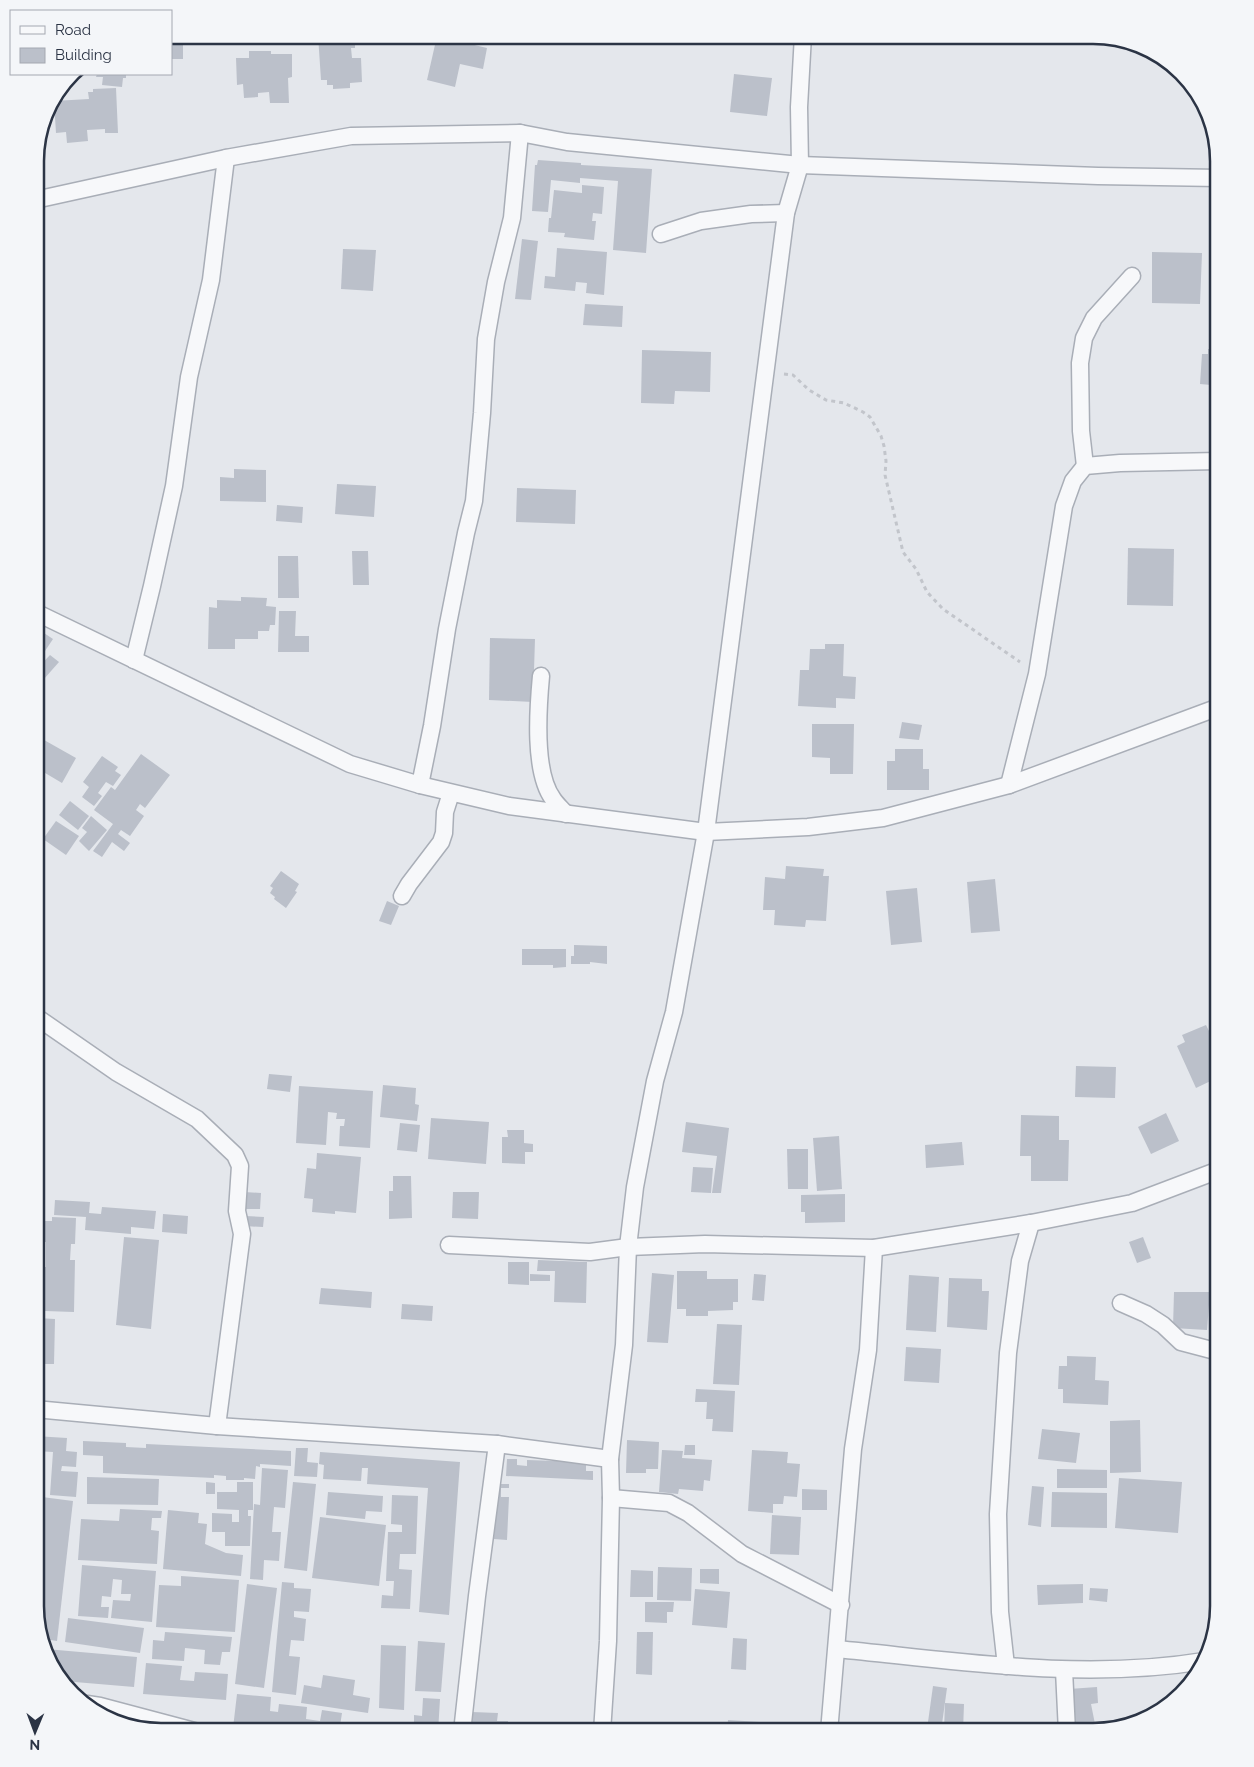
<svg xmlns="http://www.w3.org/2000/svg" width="1254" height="1767" font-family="Raleway,sans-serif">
	<rect width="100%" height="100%" fill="#e4e7ec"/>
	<g fill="#bbc0ca">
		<rect x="171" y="35" width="12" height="24"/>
		<polygon points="318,35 357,35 357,38 355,38 355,48 351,48 352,58 361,58 362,82 350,83 350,88 333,89 333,85 327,85 327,80 321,80"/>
		<polygon points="437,36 487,48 483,69 460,64 455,87 427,80"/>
		<polygon points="249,51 271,51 271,54 292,54 292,77 288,78 289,103 270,103 269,92 258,93 258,97 244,98 243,84 237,85 236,58 249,58"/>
		<polygon points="97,74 126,74 126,78 123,78 122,87 102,85 103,77 96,77"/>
		<polygon points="734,74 772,78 767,116 730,112"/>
		<polygon points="116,88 118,133 105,133 105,129 87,130 88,141 67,143 66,132 56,133 54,101 89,99 88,92 93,92 93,89"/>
		<polygon points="538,160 581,163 581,165 652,169 646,253 613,250 618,181 580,178 580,183 551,180 548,212 532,211 535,165 537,165"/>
		<polygon points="582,185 604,187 602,214 593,213 592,221 596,221 594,240 564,237 565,233 548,232 549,218 551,218 554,190 582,193"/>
		<polygon points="522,239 538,241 531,300 515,299"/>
		<polygon points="557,248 607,252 604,295 586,293 587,283 576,282 575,291 544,288 545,276 555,277"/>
		<polygon points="343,249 376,250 373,291 341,289"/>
		<polygon points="1152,252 1202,253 1200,304 1152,303"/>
		<polygon points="585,304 623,306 622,327 583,325"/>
		<polygon points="1208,349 1219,349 1219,399 1210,399 1211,385 1200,384 1202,354 1208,354"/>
		<polygon points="642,350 711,352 710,392 675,391 674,404 641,403"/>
		<polygon points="234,469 266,470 266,502 220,501 220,477 234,478"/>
		<polygon points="337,484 376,486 374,517 335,514"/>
		<polygon points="517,488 576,490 575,524 516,522"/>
		<polygon points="277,505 303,507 302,523 276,521"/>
		<polygon points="1213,524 1219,524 1219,552 1210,551"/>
		<polygon points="1128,548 1174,549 1173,606 1127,605"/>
		<polygon points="352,551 368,551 369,585 353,585"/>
		<polygon points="278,556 298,556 299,598 278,598"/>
		<polygon points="241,597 267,598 266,606 276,607 275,625 270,625 269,631 258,631 258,639 235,639 235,649 208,649 209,607 217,608 217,600 241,601"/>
		<polygon points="279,611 296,611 295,636 309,636 309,652 278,652"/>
		<polygon points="35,627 53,639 35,666"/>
		<polygon points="490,638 535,639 533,702 489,700"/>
		<polygon points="825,644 844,644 843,676 856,677 855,699 836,698 836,708 798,706 800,670 809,670 810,649 825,649"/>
		<polygon points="50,655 59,662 44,679 35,671"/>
		<polygon points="902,722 922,725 919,740 899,738"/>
		<polygon points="812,724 854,724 853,774 830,774 830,758 812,757"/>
		<polygon points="37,736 76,758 62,783 35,767 35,739"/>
		<polygon points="895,749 923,749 923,769 929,769 929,790 887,790 887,761 895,761"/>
		<polygon points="141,754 170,775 145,808 140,804 136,810 144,816 130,836 121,830 118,834 130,843 124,851 112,842 102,857 93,851 113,824 94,810 111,787 115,790"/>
		<polygon points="102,756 118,767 115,771 121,775 113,786 106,782 98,793 102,796 94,806 82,797 89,787 83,782"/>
		<polygon points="70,801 89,816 78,830 59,815"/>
		<polygon points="91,816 107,830 89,851 79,841 87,832 82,828"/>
		<polygon points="56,821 79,836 66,855 43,839"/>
		<polygon points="786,866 824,869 823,876 829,876 826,921 806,920 805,927 774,925 775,910 763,910 765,877 785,879"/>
		<polygon points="281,871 299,884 295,891 297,892 286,908 274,899 275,897 270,893 273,888 270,886"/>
		<polygon points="995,879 1000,931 971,933 967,882"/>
		<polygon points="917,888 922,942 891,945 886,891"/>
		<polygon points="387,901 399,906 391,925 379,921"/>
		<polygon points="574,945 607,946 607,964 590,962 590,964 571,964 571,956 574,956"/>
		<polygon points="522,949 566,949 566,967 553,968 553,965 522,965"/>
		<polygon points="1206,1025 1209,1031 1214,1028 1219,1038 1219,1077 1196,1088 1177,1046 1185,1042 1182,1035"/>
		<polygon points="1076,1066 1116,1067 1115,1098 1075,1097"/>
		<polygon points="269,1074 292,1076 290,1092 267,1089"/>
		<polygon points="383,1085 416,1088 415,1104 419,1105 417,1121 380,1117"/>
		<polygon points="299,1086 373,1091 370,1148 339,1146 340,1126 344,1126 345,1119 336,1119 337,1113 328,1112 326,1145 296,1143"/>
		<polygon points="1166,1113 1179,1141 1151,1154 1138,1127"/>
		<polygon points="1021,1115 1059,1116 1059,1140 1069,1140 1068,1181 1031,1181 1031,1156 1020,1156"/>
		<polygon points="431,1118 489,1122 486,1164 428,1159"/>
		<polygon points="686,1122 729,1128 721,1193 712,1193 717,1156 682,1152"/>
		<polygon points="400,1123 420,1125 417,1152 397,1150"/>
		<polygon points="507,1130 524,1130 524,1143 533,1144 533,1152 525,1152 525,1164 502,1163 502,1137 508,1137"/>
		<polygon points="839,1136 842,1189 817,1191 813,1138"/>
		<polygon points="962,1142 964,1165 926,1168 925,1145"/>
		<polygon points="787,1149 808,1149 808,1189 788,1189"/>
		<polygon points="317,1153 361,1157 356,1213 335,1211 335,1214 312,1212 313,1199 304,1198 307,1168 316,1169"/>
		<polygon points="693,1167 713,1168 711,1193 691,1192"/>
		<polygon points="393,1176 411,1176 412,1218 389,1219 389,1191 393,1191"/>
		<polygon points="244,1192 261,1193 260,1209 243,1209"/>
		<polygon points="453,1192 479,1192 478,1219 452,1218"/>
		<polygon points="845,1194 845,1222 805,1223 805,1212 801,1212 801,1195"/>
		<polygon points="55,1200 90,1202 89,1213 101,1214 102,1207 156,1211 154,1229 131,1227 131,1234 85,1230 86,1217 54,1215"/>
		<polygon points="163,1214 188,1216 187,1234 162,1232"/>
		<polygon points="245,1216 264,1217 263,1227 244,1226"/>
		<polygon points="52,1217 76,1218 75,1244 71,1244 70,1260 75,1260 74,1312 45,1311 45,1282 39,1282 39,1267 46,1267 46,1242 44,1242 45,1221 52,1221"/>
		<polygon points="124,1237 159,1240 151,1329 116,1325"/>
		<polygon points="1143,1237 1151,1258 1137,1263 1129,1242"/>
		<polygon points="538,1260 587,1262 586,1303 554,1302 555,1271 537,1271"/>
		<polygon points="508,1262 529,1262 529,1285 508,1284"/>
		<polygon points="677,1271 707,1271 707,1279 738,1279 738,1302 733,1302 733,1310 708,1311 708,1316 686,1316 686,1309 677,1309"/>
		<polygon points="652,1273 674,1275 668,1343 647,1342"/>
		<polygon points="530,1274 550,1275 550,1281 530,1281"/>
		<polygon points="754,1274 766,1275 764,1301 752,1300"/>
		<polygon points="909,1275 939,1277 936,1332 906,1330"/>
		<polygon points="949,1278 982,1279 982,1291 989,1291 987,1330 947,1327"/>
		<polygon points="321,1288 372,1292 371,1308 319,1304"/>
		<polygon points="1174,1292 1210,1292 1207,1330 1173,1328"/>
		<polygon points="402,1304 433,1306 432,1321 401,1319"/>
		<polygon points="37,1318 55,1319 54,1364 35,1364"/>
		<polygon points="717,1324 742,1325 739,1385 713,1384"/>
		<polygon points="906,1347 941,1349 939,1383 904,1381"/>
		<polygon points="1067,1356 1096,1357 1095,1380 1109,1381 1108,1405 1063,1403 1063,1389 1058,1389 1059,1366 1067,1366"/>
		<polygon points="696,1389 735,1391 733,1432 712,1431 713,1419 706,1419 707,1402 695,1402"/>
		<polygon points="1140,1420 1141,1472 1110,1473 1110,1421"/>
		<polygon points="1042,1429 1080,1433 1076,1463 1038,1459"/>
		<polygon points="35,1436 67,1438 66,1451 77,1452 76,1467 62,1466 61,1471 78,1472 76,1497 50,1495 53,1452 35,1451"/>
		<polygon points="627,1440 659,1442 658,1469 646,1469 646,1473 626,1473"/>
		<polygon points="83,1441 126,1443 126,1447 146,1448 146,1444 291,1451 291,1466 260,1464 260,1467 256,1466 255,1479 244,1478 244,1480 226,1480 226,1476 214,1475 214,1478 103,1473 103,1456 83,1455"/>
		<polygon points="685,1445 695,1445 695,1455 684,1455"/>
		<polygon points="296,1448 308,1448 307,1462 318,1463 317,1477 294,1476"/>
		<polygon points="662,1450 683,1451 682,1458 712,1460 710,1481 704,1480 703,1491 679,1489 678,1494 659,1492"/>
		<polygon points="752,1450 788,1452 787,1463 800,1464 797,1497 784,1496 783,1504 773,1504 773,1513 748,1511"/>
		<polygon points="320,1452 460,1462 449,1615 419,1612 428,1488 367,1484 368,1468 362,1468 361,1481 323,1479 324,1465 319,1464"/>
		<polygon points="507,1459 517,1459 517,1465 527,1466 527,1460 586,1462 586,1471 593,1471 593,1480 506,1476"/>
		<polygon points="35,1467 45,1467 43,1494 35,1493"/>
		<polygon points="262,1468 288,1470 285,1508 274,1507 272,1532 281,1532 279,1561 264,1560 263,1580 250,1579 254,1504 260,1505"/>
		<polygon points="1057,1469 1107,1470 1107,1488 1057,1488"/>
		<polygon points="87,1477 159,1479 158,1505 87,1504"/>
		<polygon points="1119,1478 1182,1482 1178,1533 1115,1528"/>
		<polygon points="206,1482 215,1483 215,1494 206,1494"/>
		<polygon points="237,1482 253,1482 253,1510 248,1510 248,1516 251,1516 250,1546 225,1546 225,1532 212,1532 212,1513 232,1514 232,1522 239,1522 239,1510 217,1509 217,1492 237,1492"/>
		<polygon points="293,1482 316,1484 307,1571 284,1568"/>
		<polygon points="496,1484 509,1484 509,1488 501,1488 501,1497 509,1497 507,1540 494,1539"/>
		<polygon points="1032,1486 1044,1487 1041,1527 1028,1525"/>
		<polygon points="802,1489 827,1490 827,1510 802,1510"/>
		<polygon points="328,1492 383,1496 382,1512 366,1511 365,1519 326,1515"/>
		<polygon points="1052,1492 1107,1493 1107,1528 1051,1527"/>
		<polygon points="392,1495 418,1496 416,1554 400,1554 399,1569 412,1570 410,1609 381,1608 382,1595 393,1596 394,1581 386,1581 388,1532 402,1532 402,1525 391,1524"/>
		<polygon points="42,1497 73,1501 57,1641 44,1639 35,1607 35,1556"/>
		<polygon points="120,1509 162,1511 161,1518 152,1518 151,1530 159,1531 157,1564 78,1560 81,1519 119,1521"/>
		<polygon points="168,1510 199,1513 198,1523 207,1524 205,1544 226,1553 243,1555 241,1576 163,1569"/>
		<polygon points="772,1515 801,1517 799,1555 770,1554"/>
		<polygon points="320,1517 386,1525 379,1586 312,1578"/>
		<polygon points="82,1565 156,1571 152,1622 111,1618 113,1600 130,1601 131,1594 121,1594 122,1580 113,1579 111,1597 102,1596 101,1607 109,1607 108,1618 78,1616"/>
		<polygon points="658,1567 692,1568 691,1601 657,1600"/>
		<polygon points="700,1569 719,1569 719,1584 700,1583"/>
		<polygon points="631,1570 653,1571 653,1597 630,1597"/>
		<polygon points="181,1576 239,1580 235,1632 156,1627 159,1585 181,1586"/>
		<polygon points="282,1582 294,1583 294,1588 311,1589 309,1612 294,1611 294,1617 306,1619 304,1641 291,1640 289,1656 300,1657 296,1695 272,1692"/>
		<polygon points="247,1584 277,1588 264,1688 235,1684"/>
		<polygon points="1083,1584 1083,1603 1038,1605 1037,1585"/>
		<polygon points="1090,1588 1108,1589 1107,1602 1089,1600"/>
		<polygon points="695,1589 730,1592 727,1628 692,1625"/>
		<polygon points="645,1602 674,1602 673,1612 667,1612 667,1623 645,1622"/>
		<polygon points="68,1618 144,1628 140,1653 65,1642"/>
		<polygon points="165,1632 232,1637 230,1652 222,1652 220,1665 204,1664 205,1650 185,1648 184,1661 152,1659 153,1640 164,1641"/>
		<polygon points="637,1632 653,1632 652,1675 636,1674"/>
		<polygon points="733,1638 747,1639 746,1670 731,1669"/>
		<polygon points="418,1641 445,1643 441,1692 415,1691"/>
		<polygon points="381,1645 406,1646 404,1710 379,1708"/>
		<polygon points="46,1649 137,1657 134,1687 63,1681 52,1670"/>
		<polygon points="146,1663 182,1666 180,1680 194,1681 195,1672 228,1674 226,1700 143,1694"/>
		<polygon points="323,1675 355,1680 353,1695 370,1698 368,1713 301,1703 304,1685 321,1688"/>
		<polygon points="933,1686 947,1688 942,1724 928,1722"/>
		<polygon points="1097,1687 1098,1703 1091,1704 1096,1729 1090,1730 1090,1732 1073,1732 1069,1689"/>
		<polygon points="237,1694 271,1697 270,1711 278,1712 279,1704 307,1707 306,1719 320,1721 322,1710 342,1713 340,1726 348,1727 347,1732 270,1732 233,1728"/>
		<polygon points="423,1698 440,1699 438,1732 367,1732 368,1723 414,1726 414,1715 422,1716"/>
		<polygon points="945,1703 964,1704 963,1731 944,1730"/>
		<polygon points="472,1712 498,1713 497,1721 508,1721 508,1732 495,1732 495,1725 488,1725 487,1732 471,1732"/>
		<polygon points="728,1720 778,1723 778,1732 727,1732"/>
	</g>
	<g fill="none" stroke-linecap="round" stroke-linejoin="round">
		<defs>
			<g id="street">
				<polyline points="35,200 226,158 351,136 520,133 567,142 800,165 1098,176 1219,178"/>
				<polyline points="661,234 701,221 751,214 786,213"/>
				<polyline points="1085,466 1081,431 1080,363 1084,338 1094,318 1132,276"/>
				<polyline points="35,612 350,764 420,785 509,806 706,832 808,827 883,818 1009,785 1219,707"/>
				<polyline points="134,660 152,586 174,486 189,377 211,280 226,158"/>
				<path d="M 541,676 C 538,708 533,772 553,799 C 556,804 562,809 566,814"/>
				<polyline points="420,785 432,726 447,629 466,533 474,501 482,413 486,339 496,282 512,218 520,133"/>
				<polyline points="1009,785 1037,674 1064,506 1073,481 1085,466 1120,463 1219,461"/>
				<polyline points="402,896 409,884 441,842 444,833 445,812 451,793"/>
				<polyline points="35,1016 116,1072 197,1119 235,1155 240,1166 237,1211 242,1234 217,1426"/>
				<polyline points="449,1245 590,1252 628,1247 705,1244 874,1248 1031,1223 1132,1203 1219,1170"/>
				<polyline points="1121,1303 1146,1314 1163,1325 1181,1342 1219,1352"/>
				<polyline points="35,1409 217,1426 497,1444 610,1459"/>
				<polyline points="611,1498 669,1503 688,1513 742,1554 841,1605"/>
				<path d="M 837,1649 C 959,1661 1082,1681 1204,1661"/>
				<polyline points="1006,1666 1000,1612 998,1514 1008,1353 1020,1261 1031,1223"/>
				<polyline points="1064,1670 1067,1732"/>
				<polyline points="87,1704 100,1706 198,1732"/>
				<polyline points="462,1732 477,1596 497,1444"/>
				<polyline points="602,1732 608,1641 611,1498 610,1459 624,1345 628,1247 635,1187 655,1081 674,1012 706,832 786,213 800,165 799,107 803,35"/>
				<polyline points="829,1732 853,1449 868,1350 874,1248"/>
			</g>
		</defs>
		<use href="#street" stroke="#a9aeb7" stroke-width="19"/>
		<polyline stroke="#c2c5cb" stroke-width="3" stroke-dasharray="4 4" stroke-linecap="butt" points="784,374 793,375 809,390 826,400 844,403 863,412 870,417 881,436 884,446 886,461 885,475 903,552 916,569 927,592 943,609 1020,662"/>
		<use href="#street" stroke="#f7f8fa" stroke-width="16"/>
	</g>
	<path d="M0 0H1254V1767H0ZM161 44H1093A117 117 0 0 1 1210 161V1606A117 117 0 0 1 1093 1723H161A117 117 0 0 1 44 1606V161A117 117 0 0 1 161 44Z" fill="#f4f6f9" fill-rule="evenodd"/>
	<path fill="none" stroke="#2b3445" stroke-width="2.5" d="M161 44H1093A117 117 0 0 1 1210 161V1606A117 117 0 0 1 1093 1723H161A117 117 0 0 1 44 1606V161A117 117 0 0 1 161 44Z"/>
	<rect x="10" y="10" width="162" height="65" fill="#f4f6f9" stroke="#a4a8b1"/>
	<rect x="20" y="26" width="25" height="8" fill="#f7f8fa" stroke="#a4a8b1"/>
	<text x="55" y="35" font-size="15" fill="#2b3445">Road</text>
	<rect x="20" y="48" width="25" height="15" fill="#bbc0ca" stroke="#a4a8b1"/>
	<text x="55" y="60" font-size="15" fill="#2b3445">Building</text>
	<g transform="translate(35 1732) rotate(181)" stroke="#f4f6f9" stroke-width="4" paint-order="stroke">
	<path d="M0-4L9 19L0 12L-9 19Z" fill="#2b3445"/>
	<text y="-8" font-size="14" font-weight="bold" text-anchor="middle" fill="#2b3445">N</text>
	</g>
</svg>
